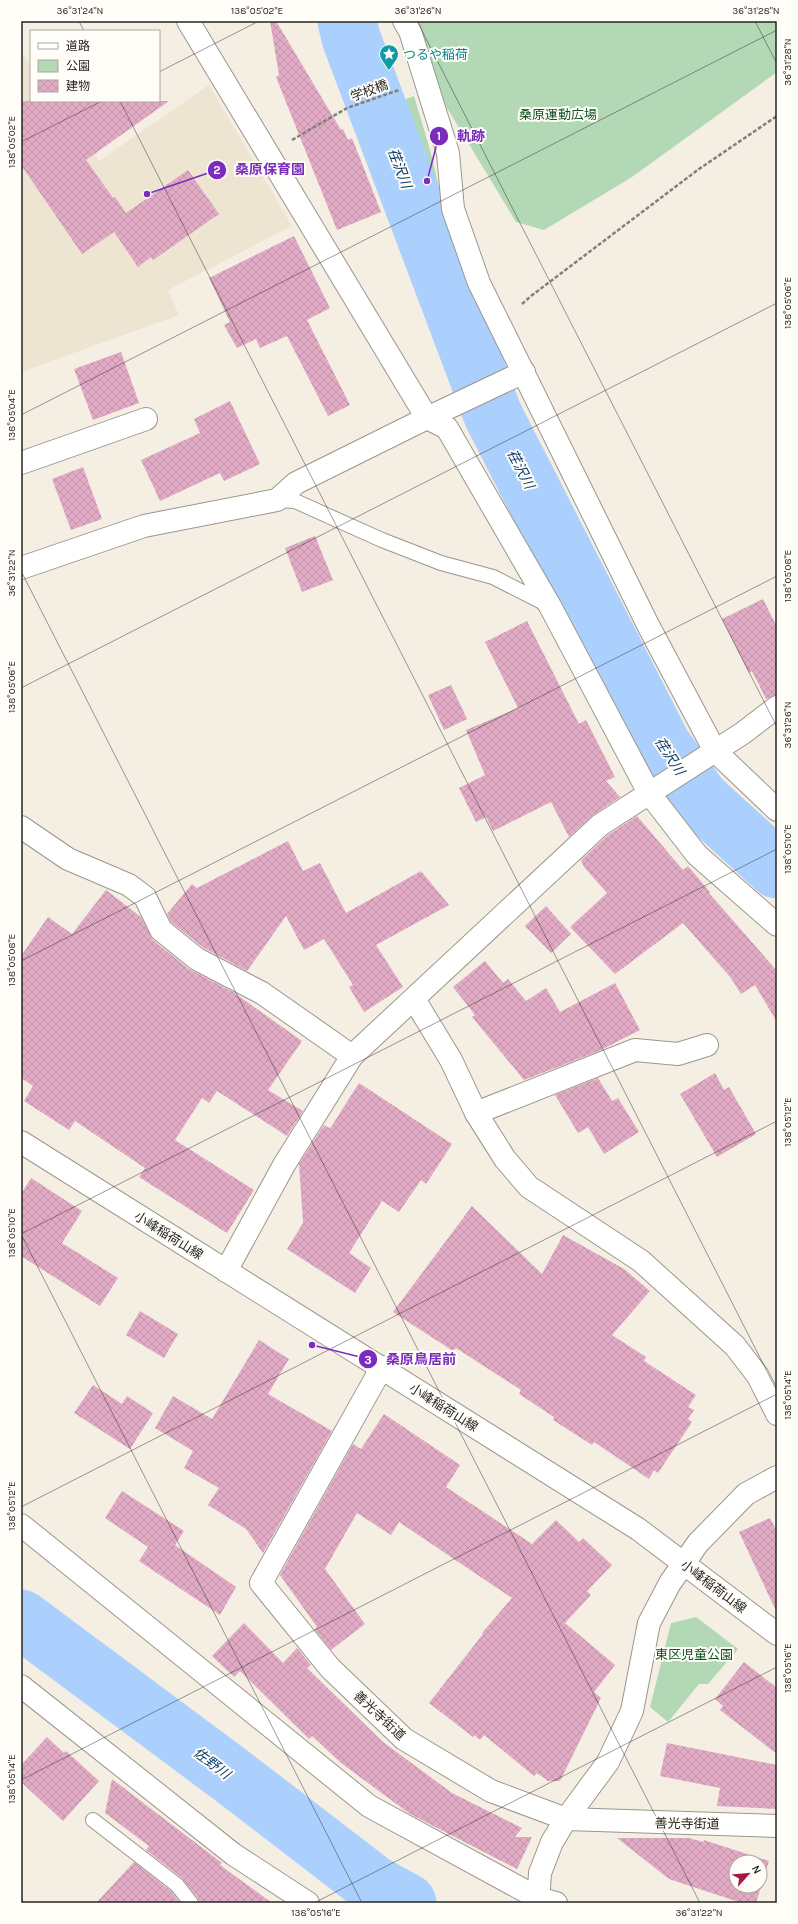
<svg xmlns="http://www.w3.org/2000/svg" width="798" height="1924" font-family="Karla,'Noto Sans JP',sans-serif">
	<defs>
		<pattern id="building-cross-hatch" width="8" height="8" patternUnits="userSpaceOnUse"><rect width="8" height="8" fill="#e2abc5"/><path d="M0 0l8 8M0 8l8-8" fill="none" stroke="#c293a9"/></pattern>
	</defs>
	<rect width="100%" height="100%" fill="#f5efe3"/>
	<polygon fill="#ede4d1" points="21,51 31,66 31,101 56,101 99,161 209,85 292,226 168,290 179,315 21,372"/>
	<g fill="#b2d8b5">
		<polygon points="419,21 777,21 777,72 632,177 544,230 516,222 444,103"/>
		<polygon points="414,96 430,150 441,196 429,201 390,105"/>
		<polygon points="696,1617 738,1649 708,1684 699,1684 668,1722 650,1707 671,1623"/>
	</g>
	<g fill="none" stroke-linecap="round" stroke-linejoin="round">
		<g stroke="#acd0fd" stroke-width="59">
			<polyline points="347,21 351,38 493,415 661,744 700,799 777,869"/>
			<polyline points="21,1619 236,1779 374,1885 407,1903"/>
		</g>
	</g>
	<g fill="url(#building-cross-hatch)" fill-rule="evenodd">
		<polygon points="270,21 276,21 341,130 343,129 348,140 352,138 381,212 337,230 276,77 279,75"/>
		<polygon points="21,101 169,101 86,160 113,198 115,197 126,213 188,170 219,214 153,260 151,257 138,267 114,232 82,254 21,165"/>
		<polygon points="294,236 330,308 307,320 350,405 328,416 287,336 260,348 256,339 237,348 224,325 230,322 209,278"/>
		<polygon points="121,352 139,403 93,420 74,369"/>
		<polygon points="230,401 260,464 224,481 220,473 160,501 141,460 200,433 194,419"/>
		<polygon points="83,467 102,519 71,530 52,479"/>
		<polygon points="315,536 333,580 302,592 285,548"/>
		<polygon points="763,599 777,627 777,695 766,699 752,671 749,673 722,619"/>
		<polygon points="527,621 579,724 586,720 615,777 606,781 620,797 593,815 569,837 551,802 493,831 486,817 476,822 459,788 485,775 466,730 518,708 485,642"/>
		<polygon points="451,685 467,719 444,730 428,695"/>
		<polygon points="637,816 683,870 688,866 710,892 709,893 777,971 777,1022 755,985 741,994 731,978 683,923 615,974 570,927 607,893 584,867 581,860 608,835"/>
		<polygon points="288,841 303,871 320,863 346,913 421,871 449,905 376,945 403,987 364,1012 349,987 353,985 324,939 304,950 286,916 247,971 204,948 171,922 167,914 192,884 197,888"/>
		<polygon points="106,890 141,917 153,940 189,969 233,992 302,1041 268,1090 303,1111 287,1136 217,1091 209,1103 202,1098 175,1140 254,1190 227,1233 139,1177 145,1168 75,1121 69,1130 24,1101 33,1086 21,1078 21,956 48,917 72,934"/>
		<polygon points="546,906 571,934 551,953 525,926"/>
		<polygon points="485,961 503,983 508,979 526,1001 546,988 560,1012 615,983 640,1030 599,1051 524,1080 472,1017 475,1015 453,987"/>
		<polygon points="715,1073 724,1090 729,1087 756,1134 717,1157 680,1094"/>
		<polygon points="598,1078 612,1101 618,1098 639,1132 604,1154 588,1127 578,1133 555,1095"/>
		<polygon points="359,1083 452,1144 426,1184 421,1180 399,1212 382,1201 349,1253 371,1268 355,1293 287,1249 303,1223 299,1164 324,1125 329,1128 331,1127"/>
		<polygon points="31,1178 82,1211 62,1243 118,1278 100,1306 21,1256 21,1194"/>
		<polygon points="472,1206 542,1274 563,1235 624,1269 650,1291 612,1335 646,1357 644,1361 696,1395 688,1407 694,1410 688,1419 692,1422 658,1473 654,1470 649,1479 594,1442 592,1445 553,1420 554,1417 519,1394 521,1390 456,1348 453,1351 393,1312"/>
		<polygon points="140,1311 178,1334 164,1358 126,1335"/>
		<polygon points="259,1340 289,1359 268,1394 332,1431 263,1553 246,1529 208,1505 219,1488 184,1468 193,1451 155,1428 173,1396 212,1419"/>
		<polygon points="93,1385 122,1404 127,1396 153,1413 130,1449 74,1413"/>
		<polygon points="384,1414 460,1465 446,1487 532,1544 556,1520 579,1542 583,1538 612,1565 587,1591 591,1595 565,1623 615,1665 594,1692 601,1698 560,1781 548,1781 537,1773 534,1776 484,1735 480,1740 474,1735 473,1737 429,1703 483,1634 482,1633 512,1598 399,1522 391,1535 357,1513 325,1569 365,1624 331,1650 315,1630 317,1627 280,1575 353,1444 361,1449"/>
		<polygon points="122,1491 184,1531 175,1545 236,1587 220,1615 139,1561 148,1547 105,1518"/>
		<polygon points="770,1518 777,1532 777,1613 739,1532"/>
		<polygon points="244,1623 283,1663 297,1648 311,1665 307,1668 383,1742 452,1793 522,1828 515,1837 532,1837 517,1869 410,1814 341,1763 312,1736 309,1739 240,1671 234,1677 212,1656"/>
		<polygon points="744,1662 777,1688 777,1754 720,1710 723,1706 715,1699"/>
		<polygon points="47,1737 64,1753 66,1751 99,1781 63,1821 21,1782 21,1765"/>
		<polygon points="667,1743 777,1765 777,1809 717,1806 720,1788 660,1776"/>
		<polygon points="112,1779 222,1863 220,1865 272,1903 199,1903 198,1898 182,1878 146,1850 149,1846 105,1813"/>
		<path d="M 617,1838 L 689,1838 L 703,1842 L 704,1840 L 769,1861 L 756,1903 L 742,1903 L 669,1879 ZM 736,1862 L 760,1862 L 760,1886 L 736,1886 Z"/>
		<polygon points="134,1862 171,1891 180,1903 96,1903"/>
	</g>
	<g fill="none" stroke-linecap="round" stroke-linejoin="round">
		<defs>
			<g id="service">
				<polyline points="277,500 295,501 382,540 441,563 493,577 548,605"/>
				<polyline points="93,1820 177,1885 191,1903"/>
			</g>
			<g id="minor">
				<polyline points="188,21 427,418 447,428 550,606 649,793 697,855 777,925"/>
				<polyline points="404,21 410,31 448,153 453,209 479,283 649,627 715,751 777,810"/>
				<polyline points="21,463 146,419"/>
				<polyline points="21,568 144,526 277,500 296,483 427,418 524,372"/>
				<polyline points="21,827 68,859 129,885 145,897 161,930 197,959 262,993 352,1056"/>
				<polyline points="414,999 451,1060 476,1113 505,1159 529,1187 641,1261 735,1346 758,1376 777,1414"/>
				<polyline points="476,1113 635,1050 678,1054 707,1045"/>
				<polyline points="226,1271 284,1165 352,1056 600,825 743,733 777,707"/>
				<polyline points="382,1367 261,1583 330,1668 404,1739 491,1791 566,1819 777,1826"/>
				<polyline points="21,1525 369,1806 538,1898 556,1903"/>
				<polyline points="21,1686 233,1854 308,1903"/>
			</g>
			<polyline id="tertiary" points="538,1903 540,1873 552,1842 566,1819 608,1762 632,1711 649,1623 670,1583 698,1543 746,1494 777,1477"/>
			<polyline id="secondary" points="21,1142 638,1529 777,1634"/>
		</defs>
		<use href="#service" stroke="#9b968b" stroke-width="16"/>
		<use href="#minor" stroke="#9b968b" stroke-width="24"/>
		<use href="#tertiary" stroke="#9b968b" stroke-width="24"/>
		<use href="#secondary" stroke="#9b968b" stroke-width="24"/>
		<g stroke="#848079" stroke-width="2.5" stroke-dasharray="4 2" stroke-linecap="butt">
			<polyline points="292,140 347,108 399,90"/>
			<polyline points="522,304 531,296 699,169 777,116"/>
		</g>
		<use href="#service" stroke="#fff" stroke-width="14"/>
		<use href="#minor" stroke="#fff" stroke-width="22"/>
		<use href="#tertiary" stroke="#fff" stroke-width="22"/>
		<use href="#secondary" stroke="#fff" stroke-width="22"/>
	</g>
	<path fill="none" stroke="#272521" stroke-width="1" stroke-opacity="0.45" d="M 79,21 L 84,31M 417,21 L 777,727M 755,21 L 777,64M 159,72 L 259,21M 120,101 L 777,1391M 21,142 L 102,101M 21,415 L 777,30M 21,571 L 700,1903M 21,688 L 777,303M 21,961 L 777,576M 21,1234 L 777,849M 21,1234 L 362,1903M 21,1507 L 777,1121M 21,1780 L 777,1394M 21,1898 L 24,1903M 314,1903 L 777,1667"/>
	<defs>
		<symbol id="sight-pin" viewBox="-11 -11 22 30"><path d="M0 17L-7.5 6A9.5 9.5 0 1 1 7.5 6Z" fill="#0f9aa8" stroke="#fffdf8"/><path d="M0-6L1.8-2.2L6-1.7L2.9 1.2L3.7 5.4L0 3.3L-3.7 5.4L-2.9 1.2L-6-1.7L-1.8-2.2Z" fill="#fff"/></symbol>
	</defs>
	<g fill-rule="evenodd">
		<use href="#sight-pin" x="378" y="43" width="22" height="30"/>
	</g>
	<g text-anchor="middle" stroke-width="4" stroke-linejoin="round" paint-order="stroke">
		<g font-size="13" fill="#0d838f" stroke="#fffdf8" text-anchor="start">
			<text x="403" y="59">つるや稲荷</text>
		</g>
		<g font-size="13" fill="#272521" stroke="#fffdf8">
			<text transform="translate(369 90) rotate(-20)" y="5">学校橋</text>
			<text transform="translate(169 1235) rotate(32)" y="5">小峰稲荷山線</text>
			<text transform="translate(444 1407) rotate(32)" y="5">小峰稲荷山線</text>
			<text transform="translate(714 1586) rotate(37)" y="5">小峰稲荷山線</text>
			<text transform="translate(380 1715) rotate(43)" y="5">善光寺街道</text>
			<text transform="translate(687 1823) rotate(1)" y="5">善光寺街道</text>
		</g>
		<g font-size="13" fill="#105220" stroke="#fffdf8">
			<text x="558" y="119">桑原運動広場</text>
			<text x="694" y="1659">東区児童公園</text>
		</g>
		<g font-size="14" font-style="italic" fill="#0b3e72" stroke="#fffdf8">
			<text transform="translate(400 168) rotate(69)" y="5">荏沢川</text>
			<text transform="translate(521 469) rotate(63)" y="5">荏沢川</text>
			<text transform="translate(670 756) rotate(57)" y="5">荏沢川</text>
			<text transform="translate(212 1763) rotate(37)" y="5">佐野川</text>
		</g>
	</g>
	<path fill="none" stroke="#7b2cbf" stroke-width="1.5" d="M427 181L439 136M147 194L217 170M312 1345L368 1359"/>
	<g fill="#7b2cbf" stroke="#fffdf8" stroke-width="1.5">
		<circle cx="427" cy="181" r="4"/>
		<circle cx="147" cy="194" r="4"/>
		<circle cx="312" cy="1345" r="4"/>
		<circle cx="439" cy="136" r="10"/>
		<circle cx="217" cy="170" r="10"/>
		<circle cx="368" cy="1359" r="10"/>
	</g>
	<g font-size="12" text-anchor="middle" font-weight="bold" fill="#fff">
		<text x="439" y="140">1</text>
		<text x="217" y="174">2</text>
		<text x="368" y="1364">3</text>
	</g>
	<g font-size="14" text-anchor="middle" font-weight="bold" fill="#7b2cbf" stroke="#fffdf8" stroke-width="4" stroke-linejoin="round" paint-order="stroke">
		<text x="471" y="141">軌跡</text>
		<text x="270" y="174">桑原保育園</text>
		<text x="421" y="1364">桑原鳥居前</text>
	</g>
	<rect width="798" height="1924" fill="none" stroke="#fffdf8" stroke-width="44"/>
	<rect x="30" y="30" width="130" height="72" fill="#fffdf8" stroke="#a9a7a2"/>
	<rect x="38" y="43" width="20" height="6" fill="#ffffff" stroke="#a9a7a2"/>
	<text x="66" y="50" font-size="12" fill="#272521">道路</text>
	<rect x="38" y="60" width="20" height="12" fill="#b2d8b5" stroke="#a9a7a2"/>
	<text x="66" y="70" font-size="12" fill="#272521">公園</text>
	<rect x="38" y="80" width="20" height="12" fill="url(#building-cross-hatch)" stroke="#a9a7a2"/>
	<text x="66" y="90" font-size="12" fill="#272521">建物</text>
	<g transform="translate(748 1874) rotate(63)"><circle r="19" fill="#fffdf8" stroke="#a9a7a2"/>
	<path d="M0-3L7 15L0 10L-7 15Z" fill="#a81449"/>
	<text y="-6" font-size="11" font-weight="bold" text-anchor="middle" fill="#272521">N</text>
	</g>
	<rect x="22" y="22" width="754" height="1880" fill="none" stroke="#272521" stroke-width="1.5"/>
	<g font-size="10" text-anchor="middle" fill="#272521">
		<text x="80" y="14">36°31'24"N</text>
		<text x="257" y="14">138°05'02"E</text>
		<text x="418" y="14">36°31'26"N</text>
		<text x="756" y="14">36°31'28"N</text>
		<text transform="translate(787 62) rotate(-90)" y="4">36°31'28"N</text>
		<text transform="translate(11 142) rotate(-90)" y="4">138°05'02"E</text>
		<text transform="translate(787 303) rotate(-90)" y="4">138°05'06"E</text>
		<text transform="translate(11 415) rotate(-90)" y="4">138°05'04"E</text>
		<text transform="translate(11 573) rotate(-90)" y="4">36°31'22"N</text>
		<text transform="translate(787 576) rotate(-90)" y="4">138°05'08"E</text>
		<text transform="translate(11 687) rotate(-90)" y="4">138°05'06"E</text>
		<text transform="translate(787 725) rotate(-90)" y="4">36°31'26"N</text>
		<text transform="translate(787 849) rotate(-90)" y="4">138°05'10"E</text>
		<text transform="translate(11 960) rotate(-90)" y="4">138°05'08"E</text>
		<text transform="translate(787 1122) rotate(-90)" y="4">138°05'12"E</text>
		<text transform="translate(11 1233) rotate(-90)" y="4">138°05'10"E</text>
		<text transform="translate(787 1395) rotate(-90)" y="4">138°05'14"E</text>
		<text transform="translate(11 1506) rotate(-90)" y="4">138°05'12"E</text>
		<text transform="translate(787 1668) rotate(-90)" y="4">138°05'16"E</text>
		<text transform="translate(11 1779) rotate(-90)" y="4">138°05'14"E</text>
		<text x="316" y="1916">138°05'16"E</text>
		<text x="699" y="1916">36°31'22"N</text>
	</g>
</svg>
